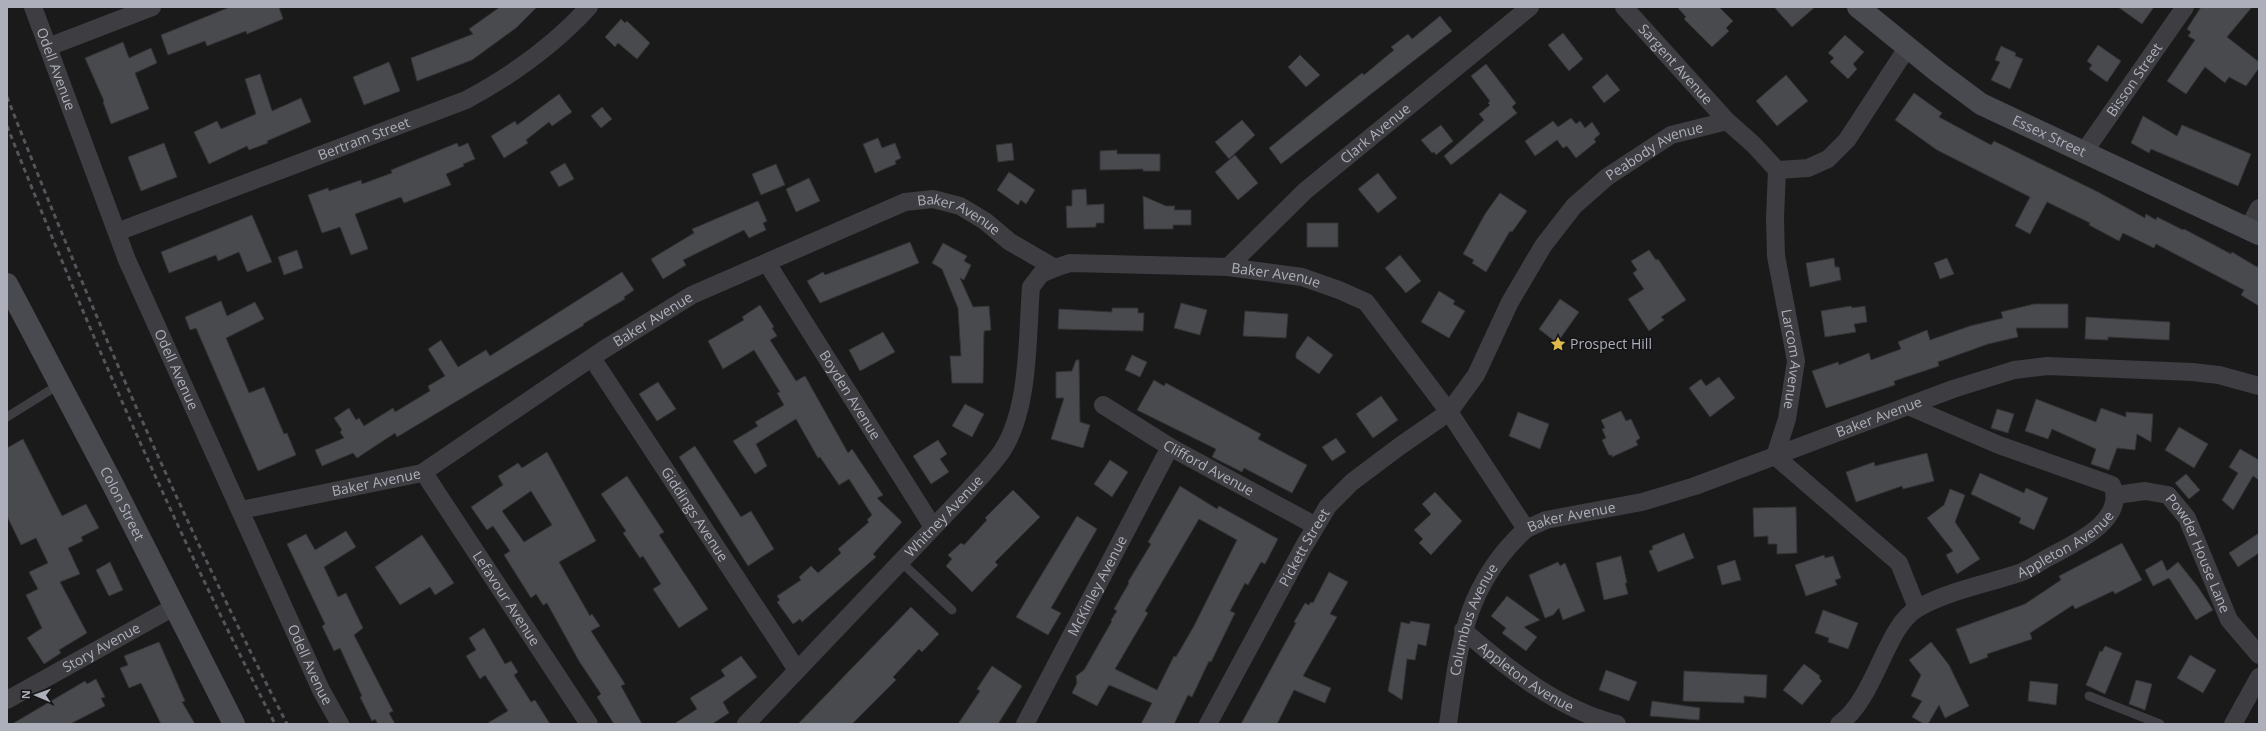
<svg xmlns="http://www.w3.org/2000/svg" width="2266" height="731" font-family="'Open Sans',sans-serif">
	<rect width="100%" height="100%" fill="#1a1a1b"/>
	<g fill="#494a4e" stroke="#343437" fill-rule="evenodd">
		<polygon points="230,7 279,7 283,19 247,34 246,31 207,46 205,41 168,55 161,35"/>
		<polygon points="500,7 537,7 516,28 472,60 417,81 411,58 473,34 469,29"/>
		<polygon points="1677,7 1719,7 1733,21 1726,28 1729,31 1712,47 1684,19 1686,17"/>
		<polygon points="1774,7 1815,7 1792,27"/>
		<polygon points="2118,7 2154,7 2142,24"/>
		<polygon points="2201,7 2252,7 2227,37 2259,62 2259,68 2246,86 2229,77 2225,83 2205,67 2186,94 2167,81 2195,40 2188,36 2191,32 2187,29"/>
		<polygon points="1440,16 1452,31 1281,164 1269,148 1323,104 1362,73 1364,75 1394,50 1391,47 1408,34 1412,39"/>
		<polygon points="621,19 625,23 627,21 650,43 637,59 618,43 615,47 605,37"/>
		<polygon points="1563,33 1583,59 1569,71 1548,45"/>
		<polygon points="1845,35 1864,52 1853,64 1857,69 1848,79 1830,62 1834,58 1828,53"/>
		<polygon points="123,42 129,58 151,48 157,63 135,73 149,109 111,124 103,102 104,101 85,58"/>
		<polygon points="2098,45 2121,61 2107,82 2089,69 2092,65 2087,61"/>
		<polygon points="2001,46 2016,53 2015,56 2023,59 2010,89 1991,80 2000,62 1995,60"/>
		<polygon points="1300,55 1320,75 1306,87 1288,67"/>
		<polygon points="389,62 400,91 364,105 353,77"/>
		<polygon points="1486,64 1516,103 1512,107 1517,113 1451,165 1444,156 1484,120 1479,114 1490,105 1488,103 1490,101 1471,76"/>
		<polygon points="260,74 272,111 301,98 311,122 267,141 268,143 249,150 247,146 209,164 194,132 217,121 221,129 256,114 245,79"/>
		<polygon points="1607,74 1620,90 1604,103 1592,87"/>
		<polygon points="1786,75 1808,101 1777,126 1756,101"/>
		<polygon points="1914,93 1942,113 1939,117 1991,145 1994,141 2098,192 2145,218 2146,214 2156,220 2157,217 2183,230 2184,229 2231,254 2232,252 2257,267 2259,264 2259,306 2241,295 2244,290 2156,244 2154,248 2123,233 2119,241 2089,225 2090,223 2047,202 2030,234 2015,226 2030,197 1937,150 1895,120"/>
		<polygon points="559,94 572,112 552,126 549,122 526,140 528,143 504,158 491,136 515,121 517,125"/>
		<polygon points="602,107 612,119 601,128 591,116"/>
		<polygon points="2143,116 2177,136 2182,125 2251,154 2238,186 2151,149 2149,153 2131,143"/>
		<polygon points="1571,118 1576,124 1580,121 1585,128 1592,122 1600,134 1594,139 1596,142 1576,158 1567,146 1563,148 1557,140 1535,156 1525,141 1553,121 1558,127"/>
		<polygon points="1242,120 1255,135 1229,159 1215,142"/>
		<polygon points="1441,125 1453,141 1436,155 1434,152 1432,153 1421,140"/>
		<polygon points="878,138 882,148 895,143 901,158 895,161 896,164 875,173 863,144"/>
		<polygon points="164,143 177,177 141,191 128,157"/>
		<polygon points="457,143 459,147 468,143 475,159 463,164 464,166 446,174 451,185 404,203 401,197 355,214 368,249 351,255 340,227 322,233 308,195 328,188 329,191 361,180 362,184 392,173 391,170"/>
		<polygon points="1012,143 1014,160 998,162 996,145"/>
		<polygon points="1117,150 1117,154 1160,154 1160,171 1143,171 1143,169 1100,170 1100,151"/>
		<polygon points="1235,155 1258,183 1238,200 1215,172"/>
		<polygon points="565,163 574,179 559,187 550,172"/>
		<polygon points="776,164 785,185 761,195 752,174"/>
		<polygon points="1009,172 1035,190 1026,204 1021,200 1018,205 997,190"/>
		<polygon points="1378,173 1397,198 1378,213 1358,189"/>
		<polygon points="809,178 820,201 796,212 786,189"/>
		<polygon points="1086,189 1087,205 1104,204 1104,223 1096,223 1096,227 1067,228 1066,206 1072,206 1072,190"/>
		<polygon points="1500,193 1527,211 1512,232 1510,231 1486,272 1472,263 1474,260 1463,254 1485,214"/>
		<polygon points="1143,196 1166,206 1175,206 1174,210 1191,210 1191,225 1173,225 1173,229 1144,229"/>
		<polygon points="758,201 767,221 763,223 766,230 749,238 744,230 683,260 686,265 663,279 651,259 694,233 692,229"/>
		<polygon points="252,215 272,262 247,272 239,252 218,261 216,255 169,273 161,252"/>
		<rect x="1307" y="223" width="31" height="24"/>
		<polygon points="910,242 919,263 820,303 807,281 823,272 825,275"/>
		<polygon points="943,243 967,256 964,261 971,265 964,280 960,278 973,307 989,306 991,330 984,331 983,383 952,383 950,356 961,356 958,308 942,269 932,263"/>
		<polygon points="297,250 303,268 284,275 278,257"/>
		<polygon points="1649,250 1656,260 1658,259 1686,300 1661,317 1664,320 1649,331 1628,299 1644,289 1633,273 1637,270 1631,261"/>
		<polygon points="1400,255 1421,281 1406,293 1385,268"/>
		<polygon points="1834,258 1835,267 1839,267 1841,280 1810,287 1806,263"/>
		<polygon points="1947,258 1954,274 1940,279 1934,263"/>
		<polygon points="622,272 634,290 624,297 625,299 583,324 584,325 397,437 395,433 357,458 353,453 322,466 315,450 344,438 340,432 342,430 334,418 349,408 356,420 359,418 364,426 393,408 395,412 430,391 428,386 445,376 428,349 441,340 458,367 486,350 490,356"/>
		<polygon points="1439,291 1455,301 1453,304 1465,311 1449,338 1421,322"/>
		<polygon points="1560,299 1579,312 1557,343 1539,329"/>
		<polygon points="221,301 227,316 255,302 264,319 226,338 249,393 264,387 284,434 287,433 296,455 258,471 196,328 190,330 185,317"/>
		<polygon points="1181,303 1207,310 1200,335 1174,328"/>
		<polygon points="2034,304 2068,304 2068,328 2016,328 2018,337 1988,344 1938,362 1939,366 1894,381 1895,385 1826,408 1812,371 1838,362 1839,365 1869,353 1871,360 1901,349 1898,342 1927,330 1930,340 1970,326 2003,318 2001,312"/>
		<polygon points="760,305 774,327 772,328 777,336 770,340 796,381 805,376 848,453 852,449 883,495 877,498 902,522 873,554 876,557 802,622 800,619 793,624 777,602 780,600 777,596 801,580 799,577 811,566 818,573 841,553 838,549 869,522 867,520 872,515 849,479 839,485 820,457 818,458 796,419 756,444 767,466 755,474 733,441 758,426 755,422 784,405 777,393 780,392 754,350 723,369 708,341 744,320 742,317"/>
		<polygon points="1851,306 1852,308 1865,306 1867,322 1854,324 1856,332 1825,337 1821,311"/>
		<polygon points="1112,308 1138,308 1138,313 1144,313 1143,331 1058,329 1059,309 1112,312"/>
		<polygon points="1245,311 1288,314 1286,338 1243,336"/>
		<polygon points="2086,317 2170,322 2169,340 2108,337 2108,340 2085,339"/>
		<polygon points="883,332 895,352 860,371 849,350"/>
		<polygon points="1308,336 1333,355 1319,374 1296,358 1296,353"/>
		<polygon points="1132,355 1147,362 1140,377 1125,370"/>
		<polygon points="1076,360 1079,360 1080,422 1090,425 1083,448 1051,439 1064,398 1056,398 1056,372 1072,371"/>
		<polygon points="1719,377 1735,398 1710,417 1689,388 1701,379 1706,386"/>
		<polygon points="1154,380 1164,386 1166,383 1261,434 1258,439 1307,465 1292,493 1244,468 1242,472 1212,457 1216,449 1137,410"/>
		<polygon points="658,382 676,409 657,421 639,394"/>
		<polygon points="1381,396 1398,420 1373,438 1356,414"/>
		<polygon points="2036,399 2096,422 2101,408 2126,417 2126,412 2153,414 2151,442 2137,434 2135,450 2117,448 2109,470 2091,464 2096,449 2052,429 2048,439 2025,431"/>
		<polygon points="965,404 984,414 972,437 952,426"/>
		<polygon points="1997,409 2014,414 2008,433 1991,428"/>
		<polygon points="1621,411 1626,421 1631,419 1640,438 1636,441 1638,445 1612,457 1612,455 1609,455 1602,440 1606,438 1602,429 1605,428 1601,420"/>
		<polygon points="1518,412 1549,424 1540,449 1509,436"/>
		<polygon points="2179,427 2208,444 2194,468 2165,450"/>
		<polygon points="1336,438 1346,452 1332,461 1322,447"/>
		<polygon points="23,439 62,516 86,504 99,528 81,537 83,541 68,548 80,574 60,582 87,633 59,650 61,653 44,664 27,638 42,628 26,595 38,589 29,572 48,563 36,538 21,545 7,516 7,448"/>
		<polygon points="938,440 947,454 940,459 949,472 931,484 913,456"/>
		<polygon points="695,446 741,517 751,511 774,549 748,566 679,457"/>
		<polygon points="2240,449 2259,460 2259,480 2253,476 2233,510 2222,500 2238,473 2229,467"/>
		<path d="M 547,452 L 596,541 L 559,562 L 590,616 L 592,614 L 600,626 L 591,631 L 625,684 L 621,686 L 642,724 L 614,724 L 597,697 L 601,694 L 579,661 L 547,603 L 543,605 L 536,594 L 531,598 L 504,555 L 510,551 L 493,526 L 487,530 L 471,507 L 503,485 L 498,476 L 518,463 L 522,468 ZM 531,491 L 552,525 L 524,542 L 502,511 Z"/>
		<polygon points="1927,453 1934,481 1903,489 1902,486 1856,502 1846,472 1874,462 1875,466"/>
		<polygon points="1110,460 1128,472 1112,497 1094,484"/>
		<polygon points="1980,473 2024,493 2026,488 2048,498 2034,530 2019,523 2021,518 1971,494"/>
		<polygon points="2186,474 2200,490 2189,499 2175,483"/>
		<polygon points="627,476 664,532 659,535 708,609 679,628 653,589 661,584 643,556 640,558 623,533 626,531 601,494"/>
		<path d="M 1180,486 L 1217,509 L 1219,506 L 1278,539 L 1265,564 L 1261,562 L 1248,585 L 1245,583 L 1230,611 L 1235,613 L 1211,662 L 1209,661 L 1192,697 L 1188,695 L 1174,724 L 1141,724 L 1152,703 L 1109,685 L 1097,706 L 1072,693 L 1077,683 L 1076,676 L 1084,670 L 1112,621 L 1111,620 L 1117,611 L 1114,609 L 1129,583 L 1128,582 L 1151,544 L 1148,542 ZM 1199,519 L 1237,540 L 1194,626 L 1176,657 L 1174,656 L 1157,690 L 1115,669 L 1148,613 L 1145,611 Z"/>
		<polygon points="1950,489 1965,495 1955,522 1980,559 1957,574 1946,555 1953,551 1927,518 1944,505"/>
		<polygon points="1013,490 1040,517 995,562 998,565 972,592 946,566 952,559 948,555 961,543 964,545 987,520 985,518"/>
		<polygon points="1435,492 1462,521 1431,555 1419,543 1423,539 1414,530 1431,514 1422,504"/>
		<polygon points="1796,507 1797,553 1777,554 1777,544 1768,544 1768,536 1754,537 1753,508"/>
		<polygon points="1077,516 1097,529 1051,608 1061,613 1048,635 1016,617"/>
		<polygon points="346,531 356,547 324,567 338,597 346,593 363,628 354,635 393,711 389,713 395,724 378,724 375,719 372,721 360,697 362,696 340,648 334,651 322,626 325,624 287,544 306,534 315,550"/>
		<polygon points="1684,533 1694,558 1658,572 1649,551 1653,549 1652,546"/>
		<polygon points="2259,533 2259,553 2238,567 2229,553"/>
		<polygon points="422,535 454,583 435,595 430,587 400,605 375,567"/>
		<polygon points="2122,543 2142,580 2115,594 2113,591 2075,609 2073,605 2030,633 2032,639 1987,654 1988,657 1970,664 1956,629 2025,604 2061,580 2059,576"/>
		<polygon points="1824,555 1825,558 1833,556 1841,578 1835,580 1837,585 1806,596 1795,565"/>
		<polygon points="1621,556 1627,583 1625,583 1628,594 1604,600 1596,563"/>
		<polygon points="1735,560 1741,580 1722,585 1717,566"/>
		<polygon points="2162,560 2167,571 2178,562 2198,587 2213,610 2196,620 2169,578 2153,586 2145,570"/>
		<polygon points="110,562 123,590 109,596 96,570"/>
		<polygon points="1558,562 1560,566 1565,563 1585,611 1563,620 1559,608 1553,615 1545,618 1529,575"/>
		<polygon points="1329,572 1348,582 1330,614 1337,617 1303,676 1331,688 1325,703 1294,690 1277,724 1241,724 1296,623 1294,622 1305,603 1309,605 1311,602 1313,603"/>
		<polygon points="1507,596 1540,620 1524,627 1537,637 1526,651 1502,633 1506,628 1491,616"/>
		<polygon points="911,607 939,634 922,652 919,649 893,677 896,680 852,724 798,724"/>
		<polygon points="1823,610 1858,623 1848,649 1828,642 1829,638 1815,633"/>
		<polygon points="1410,621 1430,624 1426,646 1418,644 1415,660 1407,659 1402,700 1388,691 1401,622 1410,624"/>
		<polygon points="484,628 505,664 511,661 518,672 514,675 531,702 535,700 550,724 486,724 508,711 485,675 480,679 466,656 476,650 469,638"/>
		<polygon points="159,642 185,701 182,702 195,724 161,724 141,683 129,688 120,668 128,665 124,656"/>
		<polygon points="1931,642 1949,665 1969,706 1945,718 1939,705 1928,724 1924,724 1912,717 1922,701 1911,696 1921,675 1909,660"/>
		<polygon points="2105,646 2122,653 2105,694 2086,685 2100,651 2102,652"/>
		<polygon points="2190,655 2216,670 2203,693 2177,678"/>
		<polygon points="741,656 757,677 723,702 729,713 712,724 674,724 697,709 690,698 725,676 721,670"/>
		<polygon points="1804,664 1820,676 1819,678 1822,681 1802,705 1783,690"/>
		<polygon points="992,666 1022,686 998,724 958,724 980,691 977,689"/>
		<polygon points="1606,670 1637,682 1629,701 1599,690"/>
		<polygon points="1684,671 1767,675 1766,698 1744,696 1744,703 1683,701"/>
		<polygon points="96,679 105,697 101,698 105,706 70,724 12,724 85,681 87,684"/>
		<polygon points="2136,680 2152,684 2145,710 2129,704"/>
		<polygon points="2030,681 2058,684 2056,705 2028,701"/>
		<polygon points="1652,701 1700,708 1699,720 1650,716"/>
	</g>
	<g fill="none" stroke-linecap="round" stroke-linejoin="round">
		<g stroke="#3d3d42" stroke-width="9">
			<polyline points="7,417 60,384"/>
			<polyline points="900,561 952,610"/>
			<polyline points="2089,696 2160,724"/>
		</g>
		<g stroke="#3d3d42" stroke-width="18">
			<path id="s1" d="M 33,7 L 127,260 L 321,690 L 340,724"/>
			<path id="s2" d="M 1624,7 L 1727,121"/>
			<polyline points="48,47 152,7"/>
			<path id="s3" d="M 2084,152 L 2185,7"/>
			<path id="s4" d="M 1777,170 L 1775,218 L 1776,256 L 1796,361 L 1787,419 L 1775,456 L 1899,563 L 1917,608"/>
			<polyline points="2248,229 2259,208"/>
			<path id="s5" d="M 117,232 L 466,100 C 513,75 553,46 589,7"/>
			<path id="s6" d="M 767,263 L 933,527"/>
			<path id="s7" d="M 1228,267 L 1305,191 L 1530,7"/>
			<path id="s8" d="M 592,358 L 797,670"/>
			<path id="s9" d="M 1103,405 L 1170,447 L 1316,526"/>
			<path id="s10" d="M 424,473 L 589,724"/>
			<path id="s11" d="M 2116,495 L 2145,491 L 2168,495 L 2187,518 L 2229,620 L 2259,655"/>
			<path id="s12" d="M 241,510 L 422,473 L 603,350 L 692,295 L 905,202 L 933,199 L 960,206 L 985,221 L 1010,242 L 1055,268 L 1070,263 L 1228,267 L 1302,277 L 1339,290 L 1366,302 L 1449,412 L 1526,529 L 1546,520 L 1642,502 L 1695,486 L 1953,389 L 2014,370 L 2047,366 L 2192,372 L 2219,375 L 2259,386"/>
			<path id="s13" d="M 1463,630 C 1508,669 1558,709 1617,724"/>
			<path id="s14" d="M 7,700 L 174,607"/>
			<path id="s15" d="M 746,724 L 968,491 C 979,478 992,466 1002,451 C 1030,409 1027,336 1031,287 L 1041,274 L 1055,268"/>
			<path id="s16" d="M 1025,724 L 1170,447"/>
			<path id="s17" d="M 1208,724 L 1304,546 L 1328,506 L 1352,482 L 1400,446 L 1449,412 L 1476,375 L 1510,302 L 1543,246 L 1574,206 L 1607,177 L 1671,135 L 1727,121 L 1754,145 L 1777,170 L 1808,168 L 1828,159 L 1847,140 L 1907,48"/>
			<path id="s18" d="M 1448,724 C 1459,646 1464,586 1526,529"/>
			<path id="s19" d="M 1839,724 C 1876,698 1885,626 1918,608 C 1950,590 1988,584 2022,572 C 2032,568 2041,561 2051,556 C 2075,543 2127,520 2112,485 L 1999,445 L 1908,406"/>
			<polyline points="2233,724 2259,677"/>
		</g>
		<g stroke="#494a50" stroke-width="22">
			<path id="s20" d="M 1858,7 L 1938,72 L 1981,104 L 2259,234"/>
			<path id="s21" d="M 7,284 L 112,483 L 234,724"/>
		</g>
		<g stroke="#54555b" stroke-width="3" stroke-dasharray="5 4" stroke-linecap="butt">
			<path d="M 7,97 C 91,310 182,520 287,724"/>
			<path d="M 7,126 C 88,329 175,530 275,724"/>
		</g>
	</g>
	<defs>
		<symbol id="sight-bare" viewBox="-9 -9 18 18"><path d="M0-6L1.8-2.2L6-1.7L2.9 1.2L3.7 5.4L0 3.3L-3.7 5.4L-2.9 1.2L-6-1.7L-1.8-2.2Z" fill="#e0b94d" stroke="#151416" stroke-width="2.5" paint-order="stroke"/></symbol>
	</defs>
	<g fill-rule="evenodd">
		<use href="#sight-bare" x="1547" y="333" width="22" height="22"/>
	</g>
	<g text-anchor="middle" stroke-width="3" stroke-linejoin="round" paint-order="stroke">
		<g font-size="14" fill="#adb0ba" stroke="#151416">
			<text dy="5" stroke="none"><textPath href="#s2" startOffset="77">Sargent Avenue</textPath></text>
			<text dy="5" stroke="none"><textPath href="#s1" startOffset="66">Odell Avenue</textPath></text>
			<text dy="5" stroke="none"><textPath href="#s3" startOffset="88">Bisson Street</textPath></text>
			<text dy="5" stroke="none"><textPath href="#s7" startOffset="199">Clark Avenue</textPath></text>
			<text dy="5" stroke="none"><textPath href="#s20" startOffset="232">Essex Street</textPath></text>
			<text dy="5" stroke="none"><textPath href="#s5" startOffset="264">Bertram Street</textPath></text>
			<text dy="5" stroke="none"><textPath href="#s17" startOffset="743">Peabody Avenue</textPath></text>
			<text dy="5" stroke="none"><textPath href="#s12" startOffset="798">Baker Avenue</textPath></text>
			<text dy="5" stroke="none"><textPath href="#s12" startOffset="1133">Baker Avenue</textPath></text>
			<text dy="5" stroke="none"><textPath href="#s12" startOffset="462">Baker Avenue</textPath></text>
			<text dy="5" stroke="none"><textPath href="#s4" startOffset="191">Larcom Avenue</textPath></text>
			<text dy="5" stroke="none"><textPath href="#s1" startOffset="390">Odell Avenue</textPath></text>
			<text dy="5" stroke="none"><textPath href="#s6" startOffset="156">Boyden Avenue</textPath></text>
			<text dy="5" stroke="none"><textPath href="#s12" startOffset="1877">Baker Avenue</textPath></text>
			<text dy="5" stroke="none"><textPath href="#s9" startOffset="123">Clifford Avenue</textPath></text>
			<text dy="5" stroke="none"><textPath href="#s12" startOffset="138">Baker Avenue</textPath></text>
			<text dy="5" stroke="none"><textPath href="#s21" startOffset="248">Colon Street</textPath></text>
			<text dy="5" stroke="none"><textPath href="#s8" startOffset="187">Giddings Avenue</textPath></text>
			<text dy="5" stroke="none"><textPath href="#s15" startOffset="287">Whitney Avenue</textPath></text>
			<text dy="5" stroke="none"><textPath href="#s12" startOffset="1553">Baker Avenue</textPath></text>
			<text dy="5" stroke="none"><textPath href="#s19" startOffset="304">Appleton Avenue</textPath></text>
			<text dy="5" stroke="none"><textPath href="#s17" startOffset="201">Pickett Street</textPath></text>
			<text dy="5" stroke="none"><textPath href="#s11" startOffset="119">Powder House Lane</textPath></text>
			<text dy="5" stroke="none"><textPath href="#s16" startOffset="156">McKinley Avenue</textPath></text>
			<text dy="5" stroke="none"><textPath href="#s10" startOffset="150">Lefavour Avenue</textPath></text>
			<text dy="5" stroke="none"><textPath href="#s18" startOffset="108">Columbus Avenue</textPath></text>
			<text dy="5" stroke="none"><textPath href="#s14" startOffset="108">Story Avenue</textPath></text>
			<text dy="5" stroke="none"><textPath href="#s1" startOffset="714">Odell Avenue</textPath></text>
			<text dy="5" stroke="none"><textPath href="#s13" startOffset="79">Appleton Avenue</textPath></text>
		</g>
		<g font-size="14" fill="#adb0ba" stroke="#151416" text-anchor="start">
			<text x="1570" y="349">Prospect Hill</text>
		</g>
	</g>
	<rect width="2266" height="731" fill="none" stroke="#adb0ba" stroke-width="16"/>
	<g transform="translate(36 695) rotate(272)" stroke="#151416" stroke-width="3" paint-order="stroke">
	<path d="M0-3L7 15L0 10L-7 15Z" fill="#adb0ba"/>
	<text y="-6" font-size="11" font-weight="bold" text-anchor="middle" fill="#adb0ba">N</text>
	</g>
</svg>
